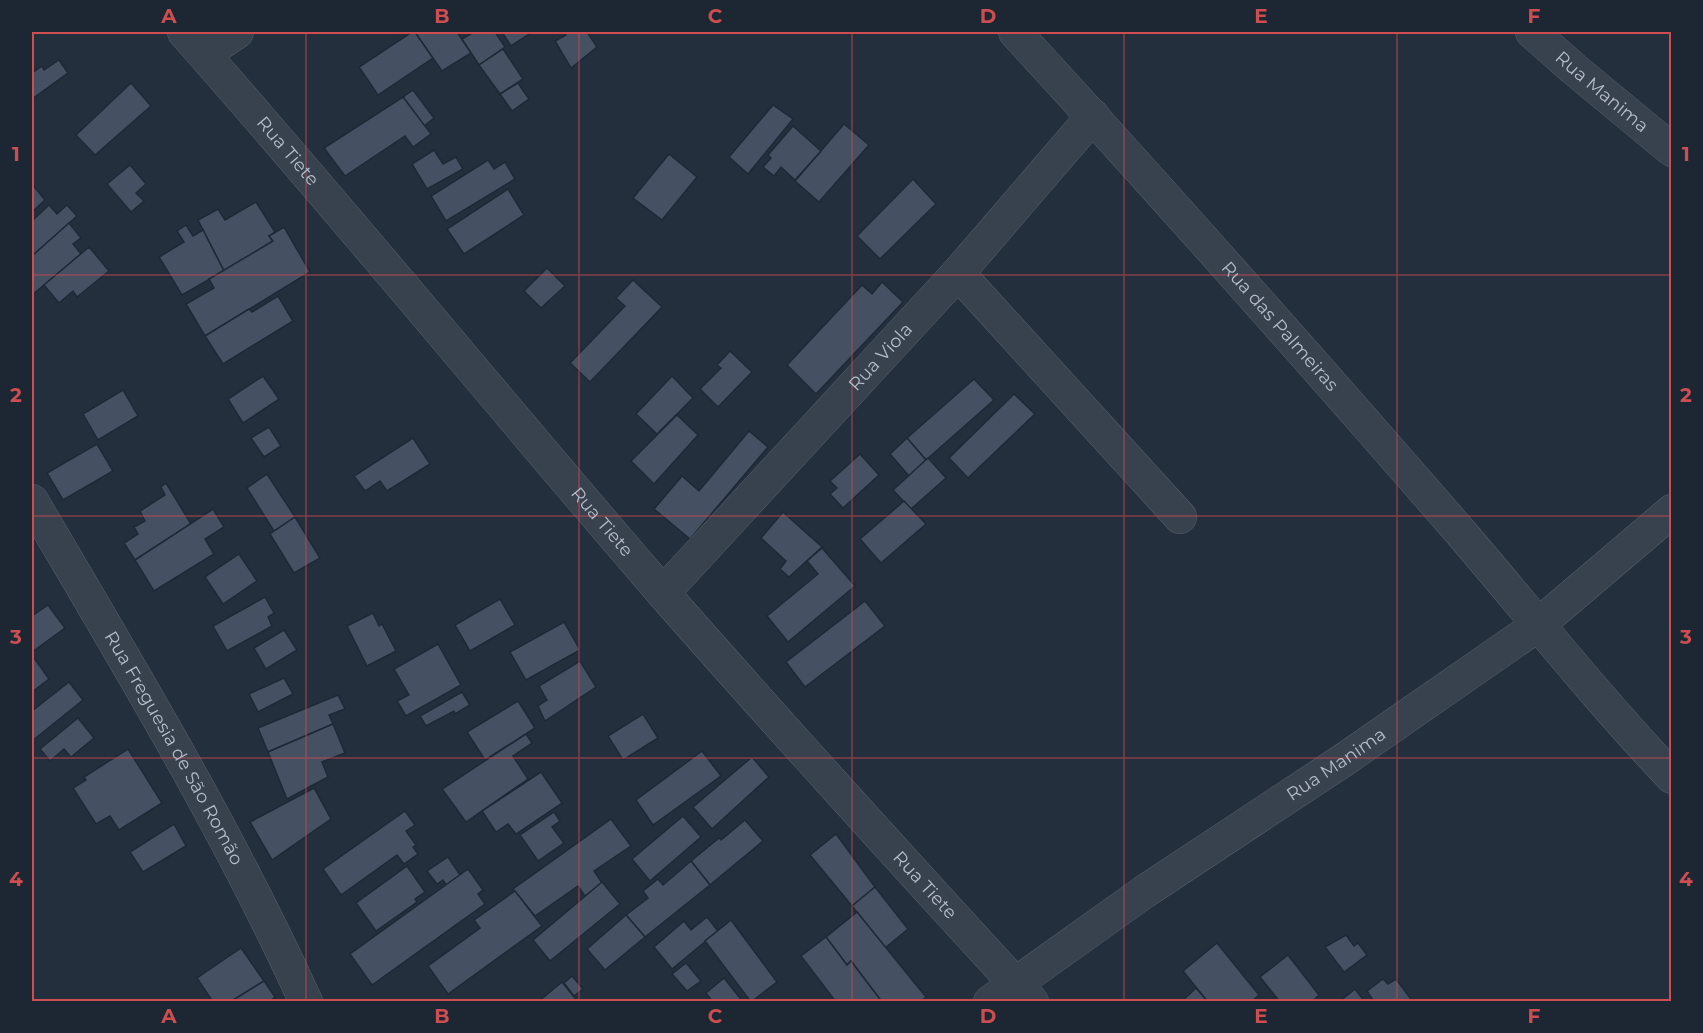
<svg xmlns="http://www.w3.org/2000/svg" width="1703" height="1033" font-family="Montserrat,sans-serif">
	<rect width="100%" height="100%" fill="#242f3e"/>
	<g fill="#455162" stroke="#1f2835" stroke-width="1.5">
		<polygon points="412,32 415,32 433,58 378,95 359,67"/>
		<polygon points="415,32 457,32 471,53 442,71"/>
		<polygon points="474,32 495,32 505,47 479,65 462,39"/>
		<polygon points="502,32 530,32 531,33 511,46"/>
		<polygon points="563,32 587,32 597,47 571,68 555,41 566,35"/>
		<polygon points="503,49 523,79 500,94 479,65"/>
		<polygon points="59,60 68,73 32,99 32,73 42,66 44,70"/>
		<polygon points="131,83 151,106 95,155 76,135"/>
		<polygon points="518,83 529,99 512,111 500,94"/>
		<polygon points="413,90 434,118 424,126 403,97"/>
		<polygon points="403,97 431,134 413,147 405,136 345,176 324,148"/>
		<polygon points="773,105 793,119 748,174 729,157"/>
		<polygon points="844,124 869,145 819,202 795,181"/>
		<polygon points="793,126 821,151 795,180 781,167 774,176 763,167 771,158 768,155"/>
		<polygon points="434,150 443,164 456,157 463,169 427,189 412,164"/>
		<polygon points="669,154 697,177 662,220 633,198"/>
		<polygon points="488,160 494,169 505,162 515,179 446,221 431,196"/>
		<polygon points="130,165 146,184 136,193 144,201 131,212 107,184"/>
		<polygon points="913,179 936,204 880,259 857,236"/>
		<polygon points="32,184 45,200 32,212"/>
		<polygon points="508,189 524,215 464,254 447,229"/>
		<polygon points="256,202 275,232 269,236 273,241 224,271 198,220 218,209 225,220"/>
		<polygon points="49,205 57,214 67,205 77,216 32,256 32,221"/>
		<polygon points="69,223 81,238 73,244 81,254 32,295 32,256"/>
		<polygon points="186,225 193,236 203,230 224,271 182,295 159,257 184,242 177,231"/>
		<polygon points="284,227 310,272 205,336 186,304 214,288 209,279 273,241 269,236"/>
		<polygon points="89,247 109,271 77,297 73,291 59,303 44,285"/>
		<polygon points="547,268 565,286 541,308 524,291"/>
		<polygon points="633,280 662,307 590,382 570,363 625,306 616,298"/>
		<polygon points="882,282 903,302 816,394 787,365 862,285 872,294"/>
		<polygon points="278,296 293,321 223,364 205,336 249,309 252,312"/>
		<polygon points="730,351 752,372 718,407 700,389 721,368 717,365"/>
		<polygon points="263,376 279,399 243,423 228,399"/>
		<polygon points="672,376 693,398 657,434 636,414"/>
		<polygon points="974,379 994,400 926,460 907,438"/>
		<polygon points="123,390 138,416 98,440 83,414"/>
		<polygon points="1014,394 1035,414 968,478 949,458"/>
		<polygon points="677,415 698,435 654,484 631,461"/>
		<polygon points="269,427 281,446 264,457 251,438"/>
		<polygon points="749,431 768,447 690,539 654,509 682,476 699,491"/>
		<polygon points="413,438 430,464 387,491 380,481 365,491 354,476"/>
		<polygon points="907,438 926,460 909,476 890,454"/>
		<polygon points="97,444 113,471 63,500 47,473"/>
		<polygon points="860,454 879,475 843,508 830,494 837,488 830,481"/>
		<polygon points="928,458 946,478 911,509 893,490"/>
		<polygon points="267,474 295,517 274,531 247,488"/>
		<polygon points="166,483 191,524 135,560 124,543 138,534 134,527 145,521 140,511 165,495 161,487"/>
		<polygon points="904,501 926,524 881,563 860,539"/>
		<polygon points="213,509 224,527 205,539 214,554 154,591 135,560"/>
		<polygon points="783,512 822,547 789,577 780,569 786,561 761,538"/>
		<polygon points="295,517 320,558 294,573 270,534"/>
		<polygon points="822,548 855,586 788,642 767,616 818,574 807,561"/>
		<polygon points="239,554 257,581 223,604 205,577"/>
		<polygon points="265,597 274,613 268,617 272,626 227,651 213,626"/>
		<polygon points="500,599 515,625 470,651 455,625"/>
		<polygon points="865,601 885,626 805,687 786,662"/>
		<polygon points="48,605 65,628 32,652 32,616"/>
		<polygon points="373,613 379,626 382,624 396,651 367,666 347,626"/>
		<polygon points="564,622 580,650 526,680 510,652"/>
		<polygon points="284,630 297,650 266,669 254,648"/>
		<polygon points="438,644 461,685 406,716 397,701 409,695 394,669"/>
		<polygon points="32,655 49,679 32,692"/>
		<polygon points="580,661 596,687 545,721 538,706 547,700 539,686"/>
		<polygon points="284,678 293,694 258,712 249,694"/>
		<polygon points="69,682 83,700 32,741 32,711"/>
		<polygon points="462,692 470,705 455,714 454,711 426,726 420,716"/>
		<polygon points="338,695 345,709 329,715 333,724 268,752 258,728"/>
		<polygon points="518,701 535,728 485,760 467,732"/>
		<polygon points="643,714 658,738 623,760 608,736"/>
		<polygon points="78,718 94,738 71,757 64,749 50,761 40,749"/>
		<polygon points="333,724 345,753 322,762 328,777 287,799 268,752"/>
		<polygon points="526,734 532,743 513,756 528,779 466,822 442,789"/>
		<polygon points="128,749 162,803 119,830 110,816 96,824 73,788 86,780 84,777"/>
		<polygon points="702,751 721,776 653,825 636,800"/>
		<polygon points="752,757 769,777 712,829 693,807"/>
		<polygon points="541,772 562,803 516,834 508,824 496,832 482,811"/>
		<polygon points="314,788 331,819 272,860 250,822"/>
		<polygon points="405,811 415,825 406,831 416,845 413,847 418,854 404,864 397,855 341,895 323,869"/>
		<polygon points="554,812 560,821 552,827 564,843 538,861 520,835"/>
		<polygon points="683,816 701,837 650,881 632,859"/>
		<polygon points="611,819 631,846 594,871 602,883 585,896 578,886 535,916 513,889"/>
		<polygon points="745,820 763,841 710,885 691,861 719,838 721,840"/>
		<polygon points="174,824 186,846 143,872 130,852"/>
		<polygon points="836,834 875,887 852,906 810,855"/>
		<polygon points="448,857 460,875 446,885 443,880 437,884 427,871"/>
		<polygon points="691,861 710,885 645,937 626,915 648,898 643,891 658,879 663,885"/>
		<polygon points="407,866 425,892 415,899 417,902 376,931 356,903"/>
		<polygon points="468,869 483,890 478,894 485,904 372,985 350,954"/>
		<polygon points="602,882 620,904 550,961 533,940"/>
		<polygon points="875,887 908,929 885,948 852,906"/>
		<polygon points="515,891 542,926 448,994 428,966 480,928 474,920"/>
		<polygon points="857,912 926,997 920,1002 882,1002 851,961 847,965 826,937"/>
		<polygon points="626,915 645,937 605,970 587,949"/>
		<polygon points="707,917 718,931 672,969 654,947 684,921 691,930"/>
		<polygon points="731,920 777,982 751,1002 705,941"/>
		<polygon points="1346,935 1354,946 1358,943 1367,955 1344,972 1325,947"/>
		<polygon points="826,937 847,965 851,961 882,1002 836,1002 801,956"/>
		<polygon points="1217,943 1259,995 1251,1002 1208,1002 1183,971"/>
		<polygon points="241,948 264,981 230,1002 213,1002 197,978"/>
		<polygon points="1288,955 1319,995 1312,1002 1280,1002 1260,977"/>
		<polygon points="686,963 701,981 687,991 672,974"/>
		<polygon points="572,976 583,989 574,996 564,983"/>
		<polygon points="724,978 743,1002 713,1002 706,993"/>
		<polygon points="1383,979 1388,984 1396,979 1413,1002 1372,1002 1373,1000 1367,991"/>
		<polygon points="264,981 275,997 269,1002 230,1002"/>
		<polygon points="562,982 578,1002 538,1002"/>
		<polygon points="1196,988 1208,1002 1181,1002"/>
		<polygon points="1355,989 1365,1002 1339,1002"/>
	</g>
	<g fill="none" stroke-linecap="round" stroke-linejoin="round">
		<defs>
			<g id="minor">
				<path id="s1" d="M 184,32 C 347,216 502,407 663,593 C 784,731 908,867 1032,1002"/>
				<path id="s2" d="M 1015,32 C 1167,197 1316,366 1463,535 C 1532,616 1598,699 1672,777"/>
				<path id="s3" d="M 1532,32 L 1574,69 L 1672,150"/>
				<polyline points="204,54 237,32"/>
				<polyline points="958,273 1180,517"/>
				<path id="s4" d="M 32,501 C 128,665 227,828 306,1002"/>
				<path id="s5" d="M 663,593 L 958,273 L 1093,116"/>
				<path id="s6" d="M 990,1002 L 1144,892 L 1345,759 L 1538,625 L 1672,511"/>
			</g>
		</defs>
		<use href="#minor" stroke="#565f6c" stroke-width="34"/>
		<use href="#minor" stroke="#38414e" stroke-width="33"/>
	</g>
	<path fill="none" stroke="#ce4d50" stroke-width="1.5" stroke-opacity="0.55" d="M 306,32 L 306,1002M 579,32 L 579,1002M 852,32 L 852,1002M 1124,32 L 1124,1002M 1397,32 L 1397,1002M 32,275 L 1672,275M 32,516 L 1672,516M 32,758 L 1672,758"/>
	<g text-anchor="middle" stroke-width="4.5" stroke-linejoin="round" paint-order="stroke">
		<g font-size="18" fill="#b4bcc9" stroke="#1d2633">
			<text dy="6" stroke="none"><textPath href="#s3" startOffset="92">Rua Manima</textPath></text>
			<text dy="6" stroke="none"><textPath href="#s1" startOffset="158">Rua Tiete</textPath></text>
			<text dy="6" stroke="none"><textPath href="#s2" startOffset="396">Rua das Palmeiras</textPath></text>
			<text dy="6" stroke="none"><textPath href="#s5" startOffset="321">Rua Viola</textPath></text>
			<text dy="6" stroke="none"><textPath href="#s1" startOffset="644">Rua Tiete</textPath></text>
			<text dy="6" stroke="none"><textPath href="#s4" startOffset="285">Rua Freguesia de São Romão</textPath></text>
			<text dy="6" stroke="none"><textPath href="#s6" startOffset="420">Rua Manima</textPath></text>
			<text dy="6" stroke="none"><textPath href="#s1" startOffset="1130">Rua Tiete</textPath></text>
		</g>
	</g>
	<rect width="1703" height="1033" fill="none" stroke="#1d2633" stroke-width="66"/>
	<rect x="33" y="33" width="1637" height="967" fill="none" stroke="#ce4d50" stroke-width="2"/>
	<g font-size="20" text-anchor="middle" font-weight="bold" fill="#ce4d50">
		<text x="169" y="23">A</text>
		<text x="442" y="23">B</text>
		<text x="715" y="23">C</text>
		<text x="988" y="23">D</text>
		<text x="1261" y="23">E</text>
		<text x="1534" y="23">F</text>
		<text x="16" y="161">1</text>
		<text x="1686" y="161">1</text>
		<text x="16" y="402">2</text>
		<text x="1686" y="402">2</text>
		<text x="16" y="644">3</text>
		<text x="1686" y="644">3</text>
		<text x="16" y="886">4</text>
		<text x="1686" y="886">4</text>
		<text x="169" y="1023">A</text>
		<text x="442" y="1023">B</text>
		<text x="715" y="1023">C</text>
		<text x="988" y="1023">D</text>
		<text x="1261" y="1023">E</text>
		<text x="1534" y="1023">F</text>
	</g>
</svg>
